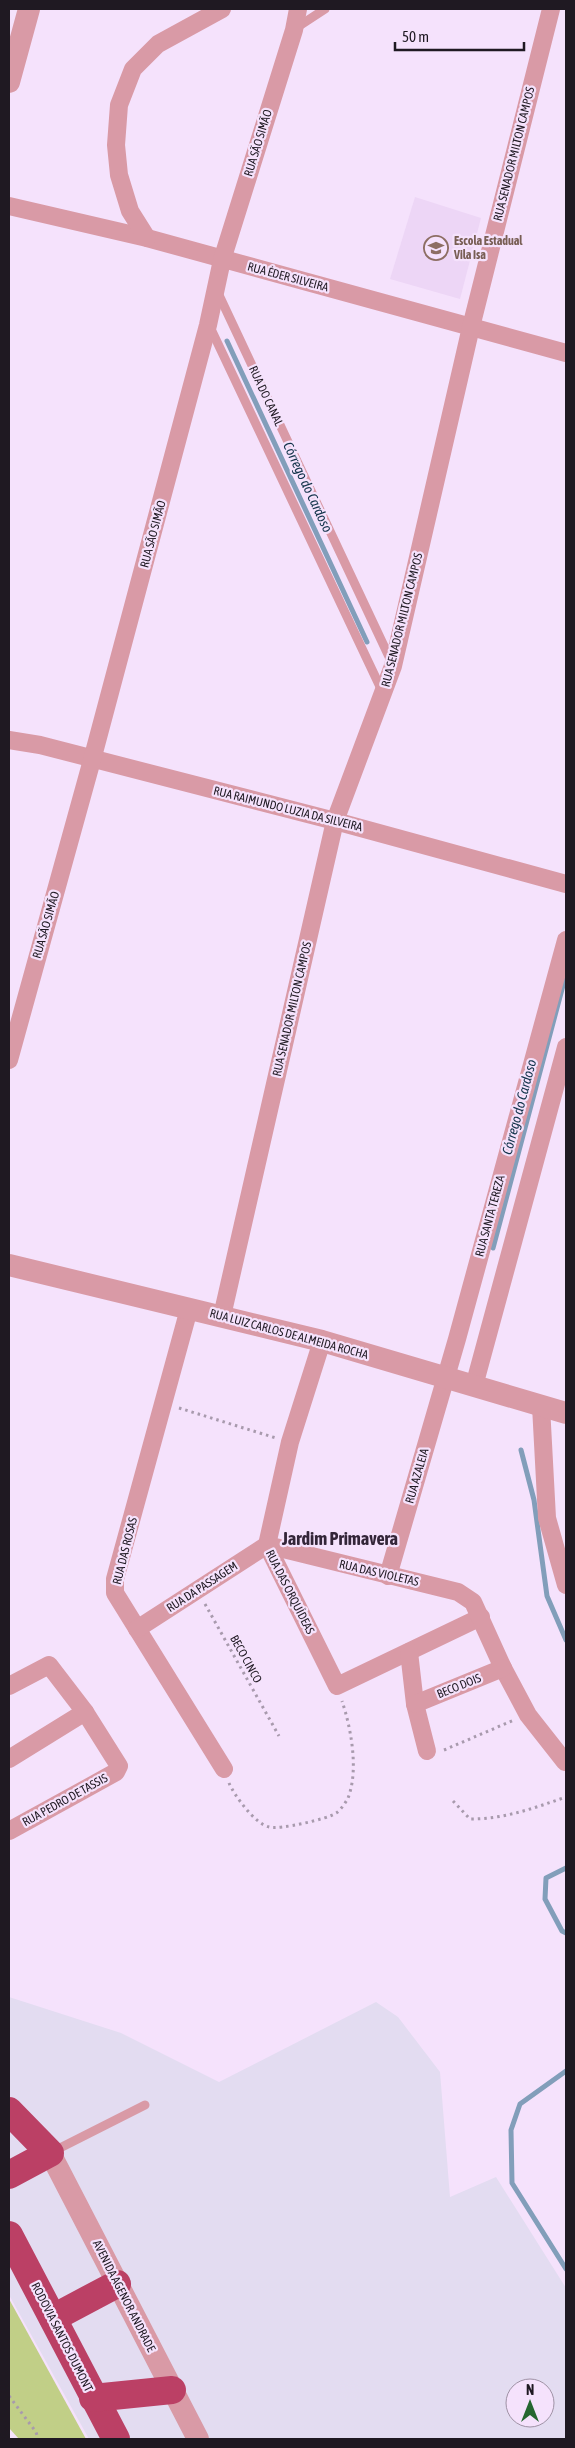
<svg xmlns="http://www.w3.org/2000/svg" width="575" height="2448" font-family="'Asap Condensed',sans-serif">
	<rect width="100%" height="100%" fill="#f5e2fc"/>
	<path fill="#e3dcf1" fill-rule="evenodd" d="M 9,1997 L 121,2033 L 219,2082 L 376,2002 L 398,2017 L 440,2072 L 450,2197 L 496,2177 L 566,2288 L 566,2439 L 89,2439 L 9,2295 ZM 515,2388 L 545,2388 L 545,2418 L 515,2418 Z"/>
	<polygon fill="#edd6f6" points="415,197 481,218 460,299 390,279"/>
	<polygon fill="#c1cf87" points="9,2299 14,2308 86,2439 19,2439 9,2428"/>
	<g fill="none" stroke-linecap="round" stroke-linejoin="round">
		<g stroke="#829eba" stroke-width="5">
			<polyline points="227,341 367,642"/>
			<polyline points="493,1248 565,978"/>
			<polyline points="521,1450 534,1500 547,1596 566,1640"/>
			<polyline points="566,1868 546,1878 545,1899 562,1931 566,1933"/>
			<polyline points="566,2071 520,2104 511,2130 512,2183 566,2269"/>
		</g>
		<g stroke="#a89aad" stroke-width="3" stroke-dasharray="2.5 4" stroke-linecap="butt">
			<polyline points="179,1408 276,1438"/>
			<polyline points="205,1604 279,1736"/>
			<polyline points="444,1750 514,1720"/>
			<path d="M 229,1783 C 234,1795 255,1824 269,1827 C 279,1830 328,1819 336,1813 C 340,1811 346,1802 348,1798 C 359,1770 351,1728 342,1701"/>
			<path d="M 453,1801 L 470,1819 C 505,1819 534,1808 566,1797"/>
			<polyline points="9,2396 36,2432 38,2439"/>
		</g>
		<g stroke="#d99aa6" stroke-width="9">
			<polyline points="296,28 325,9"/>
			<polyline points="218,293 392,663"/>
			<polyline points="210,327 383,693"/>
			<polyline points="52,2152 145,2105"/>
		</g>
		<g stroke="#d99aa6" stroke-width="18">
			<polyline points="9,206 147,238 566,353"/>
			<polyline points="147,238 130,211 119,175 116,145 119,105 133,69 158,44 222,9"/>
			<polyline points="9,740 40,745 335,821 566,884"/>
			<polyline points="9,1060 92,760 208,325 222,260 294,30 298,9"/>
			<polyline points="189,1309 115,1579 115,1593 224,1769"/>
			<polyline points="222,1316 335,821 393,666 471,327 551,9"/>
			<polyline points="322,1341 290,1442 267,1545 337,1686 481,1617"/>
			<polyline points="474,1386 566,1047"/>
			<polyline points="541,1406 547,1518 566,1585"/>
			<polyline points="388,1576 457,1339 566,940"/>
			<polyline points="137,1629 267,1545 458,1592 473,1602 503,1668 528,1715 565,1762"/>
			<polyline points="409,1652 415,1704 427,1751"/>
			<polyline points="9,1686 49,1665 85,1712 119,1766 116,1772 9,1831"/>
			<polyline points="415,1704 503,1668"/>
			<polyline points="9,1759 85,1712"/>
		</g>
		<g stroke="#d99aa6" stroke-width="22">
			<polyline points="9,82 29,9"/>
			<polyline points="9,1265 322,1341 566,1413"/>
			<polyline points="50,2153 198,2439"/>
		</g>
		<g stroke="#bb4065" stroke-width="28">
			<polyline points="9,2111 50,2153 9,2175"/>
			<polyline points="9,2235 116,2439"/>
			<polyline points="53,2318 117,2284"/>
			<polyline points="93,2398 172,2390"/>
		</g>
	</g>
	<defs>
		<symbol id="school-ring" viewBox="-11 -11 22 22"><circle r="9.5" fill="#f5e2fc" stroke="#8d6e63" stroke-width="1.5"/><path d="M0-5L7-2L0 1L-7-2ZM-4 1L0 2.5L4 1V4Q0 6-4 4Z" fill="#8d6e63"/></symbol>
	</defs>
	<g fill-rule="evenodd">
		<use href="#school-ring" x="422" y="234" width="28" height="28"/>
	</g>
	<g text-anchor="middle" stroke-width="4.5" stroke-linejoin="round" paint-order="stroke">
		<g font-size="12" fill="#1f1922" stroke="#f5e2fc">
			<text transform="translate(258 143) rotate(-73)" y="4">RUA SÃO SIMÃO</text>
			<text transform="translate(514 154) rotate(-76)" y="4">RUA SENADOR MILTON CAMPOS</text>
			<text transform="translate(288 277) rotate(15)" y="4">RUA ÉDER SILVEIRA</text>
			<text transform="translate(266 396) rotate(65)" y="4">RUA DO CANAL</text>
			<text transform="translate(153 534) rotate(-75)" y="4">RUA SÃO SIMÃO</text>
			<text transform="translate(402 620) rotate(-76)" y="4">RUA SENADOR MILTON CAMPOS</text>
			<text transform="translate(288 809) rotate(14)" y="4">RUA RAIMUNDO LUZIA DA SILVEIRA</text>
			<text transform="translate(46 925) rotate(-74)" y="4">RUA SÃO SIMÃO</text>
			<text transform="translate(292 1009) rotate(-77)" y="4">RUA SENADOR MILTON CAMPOS</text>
			<text transform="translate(490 1216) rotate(-75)" y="4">RUA SANTA TEREZA</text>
			<text transform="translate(289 1334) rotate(15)" y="4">RUA LUIZ CARLOS DE ALMEIDA ROCHA</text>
			<text transform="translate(417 1476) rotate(-74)" y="4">RUA AZALEIA</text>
			<text transform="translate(125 1551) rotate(-76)" y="4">RUA DAS ROSAS</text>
			<text transform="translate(379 1573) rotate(13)" y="4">RUA DAS VIOLETAS</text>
			<text transform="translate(202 1587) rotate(-33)" y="4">RUA DA PASSAGEM</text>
			<text transform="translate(290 1592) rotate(63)" y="4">RUA DAS ORQUÍDEAS</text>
			<text transform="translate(246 1659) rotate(61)" y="4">BECO CINCO</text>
			<text transform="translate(459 1686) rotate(-22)" y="4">BECO DOIS</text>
			<text transform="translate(65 1800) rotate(-29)" y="4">RUA PEDRO DE TASSIS</text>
			<text transform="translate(124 2296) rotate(63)" y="4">AVENIDA AGENOR ANDRADE</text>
			<text transform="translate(62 2337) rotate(63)" y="4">RODOVIA SANTOS DUMONT</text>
		</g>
		<g font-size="12" font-weight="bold" fill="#785e54" stroke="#f5e2fc" text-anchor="start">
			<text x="454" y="245">Escola Estadual<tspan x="454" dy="14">Vila Isa</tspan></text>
		</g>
		<g font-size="14" font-style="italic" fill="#12334a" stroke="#f5e2fc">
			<text transform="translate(308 487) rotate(65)" y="5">Córrego do Cardoso</text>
			<text transform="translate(519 1107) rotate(-75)" y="5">Córrego do Cardoso</text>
		</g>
		<g font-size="18" font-weight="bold" fill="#332538" stroke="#f5e2fc">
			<text x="340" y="1545">Jardim Primavera</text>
		</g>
	</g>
	<rect width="575" height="2448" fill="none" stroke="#1f1922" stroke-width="20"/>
	<g transform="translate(530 2403)"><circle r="24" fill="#f5e2fc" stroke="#9f92a5"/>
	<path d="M0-4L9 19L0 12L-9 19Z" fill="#256630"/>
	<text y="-8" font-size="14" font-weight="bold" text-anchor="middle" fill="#1f1922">N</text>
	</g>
	<path d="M395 42v8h129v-8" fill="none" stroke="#1f1922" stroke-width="2.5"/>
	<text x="402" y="42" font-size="15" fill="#1f1922" stroke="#f5e2fc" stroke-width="4" paint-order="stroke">50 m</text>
</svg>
